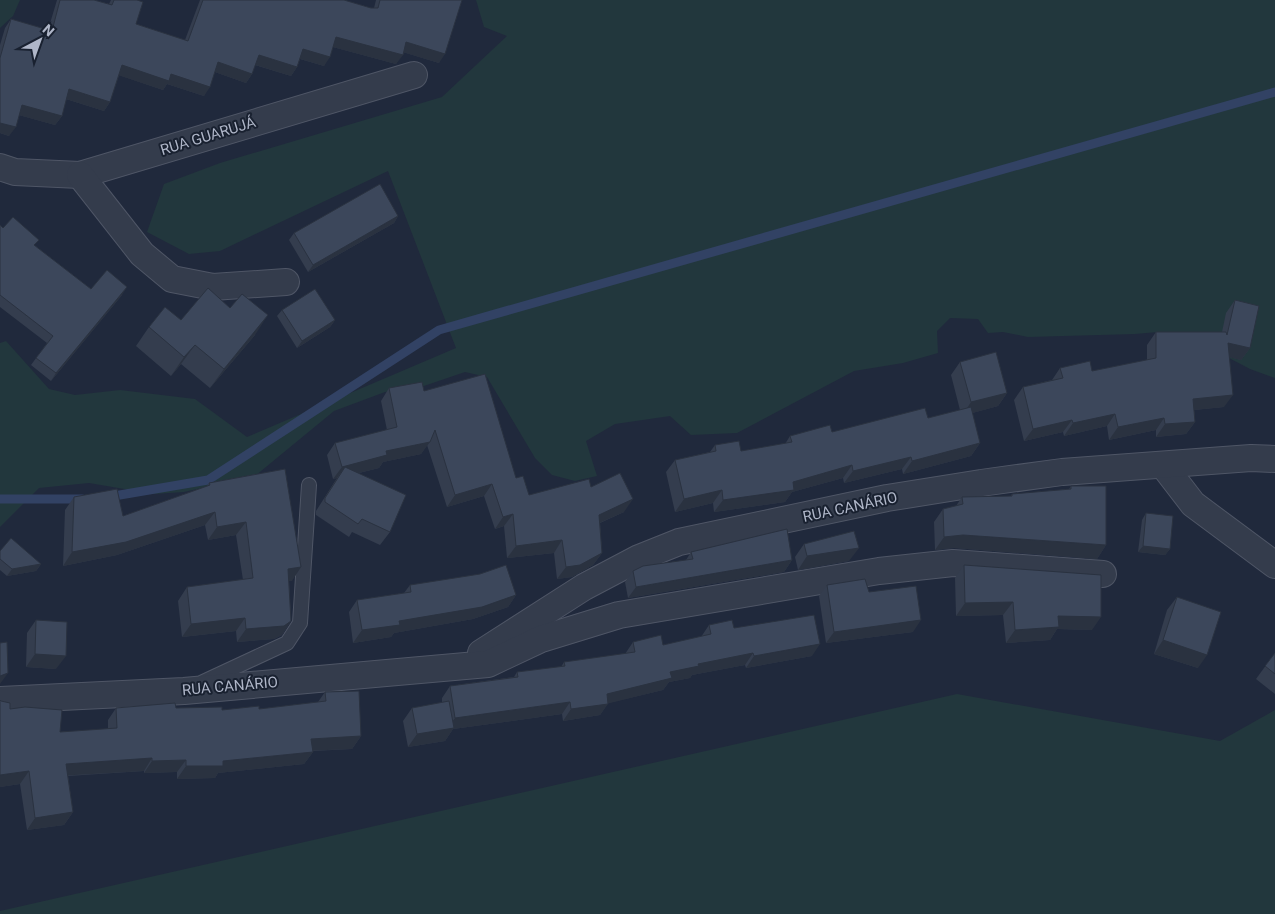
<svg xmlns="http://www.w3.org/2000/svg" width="1275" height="914" font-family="Roboto,sans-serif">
	<rect width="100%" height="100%" fill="#20293c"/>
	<g fill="#22373d">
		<polygon points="0,0 20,0 13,16 0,28"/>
		<polygon points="476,0 1275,0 1275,378 1250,369 1191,338 1158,332 1135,334 1028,337 1003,332 988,333 978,319 950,318 937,331 938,353 903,363 854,371 737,433 691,435 670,416 615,424 586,441 597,476 575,481 552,475 535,458 487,377 465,372 415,389 385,392 334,411 255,476 184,492 154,494 89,483 39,488 0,527 0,343 6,341 49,389 75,395 120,390 195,399 247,437 456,348 388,171 220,251 189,254 147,232 164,184 220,163 442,97 507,36 484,27"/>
		<polygon points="957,694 1220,741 1275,710 1275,914 0,914 0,911"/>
	</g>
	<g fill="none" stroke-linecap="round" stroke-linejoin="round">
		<g stroke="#324264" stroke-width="9">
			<polyline points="108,497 208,480 439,330 1275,92"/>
			<polyline points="0,499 82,499"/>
		</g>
		<defs>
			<polyline id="lane" points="203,682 287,643 300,623 309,485"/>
			<g id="street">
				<polyline points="0,167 15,172 80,175 414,75"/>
				<polyline points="80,175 142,254 172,279 213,287 286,282"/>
				<polyline points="1163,465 1193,504 1275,565"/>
				<polyline points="481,653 584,587 639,558 679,542 887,498 981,483 1062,472 1251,458 1275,459"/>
				<polyline points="0,700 184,691 488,664 541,639 619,615 879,571 953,563 1103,574"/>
			</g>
		</defs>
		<use href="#lane" stroke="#4f5666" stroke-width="16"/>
		<use href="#street" stroke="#4f5666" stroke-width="28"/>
		<use href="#lane" stroke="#343c4c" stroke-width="14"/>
		<use href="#street" stroke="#343c4c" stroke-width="26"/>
	</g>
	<g fill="#343d4e">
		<polygon points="57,0 94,0 109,4 111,0 137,0 136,24 185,40 200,0 344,0 371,8 374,8 376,0 462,0 439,63 403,52 396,64 333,47 324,66 300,59 297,67 291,76 255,65 252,74 246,83 215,72 204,96 167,84 163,90 119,75 110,102 104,111 66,99 62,116 55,125 19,115 9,136 0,133 0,45 5,28 11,19 48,30"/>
		<polygon points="398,216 394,223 308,272 289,240 294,233"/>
		<polygon points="0,225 3,228 34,245 91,289 122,295 51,381 31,365 47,343 0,307"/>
		<polygon points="1235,300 1250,348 1241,360 1229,357 1224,407 1194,410 1195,422 1186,434 1156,437 1156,430 1109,440 1107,426 1064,436 1063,432 1024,441 1014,400 1023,387 1052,380 1060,368 1092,371 1147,360 1147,345 1156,332 1222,332 1226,313"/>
		<polygon points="282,310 335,320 330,327 297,348 277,316"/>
		<polygon points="181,320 255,335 210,388 181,364 171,376 136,346 149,327"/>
		<polygon points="960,362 1007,393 998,406 972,413 980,443 971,456 903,474 902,469 844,483 843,478 792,492 785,502 714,512 713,503 675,512 666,472 675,460 710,452 715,445 741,451 785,444 790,436 832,432 928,418 960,410 951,375"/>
		<polygon points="389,388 424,391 516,478 529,495 591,487 624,512 600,523 602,553 593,565 572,577 557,579 554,553 507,558 504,526 495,529 484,496 447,507 427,445 421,454 383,462 379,468 359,473 390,532 380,545 352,532 349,537 316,515 316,511 337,478 333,479 327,455 335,443 387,430 381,401"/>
		<polygon points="285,469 292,581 289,581 291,621 282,635 274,639 237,642 236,631 182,637 178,601 187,587 243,580 236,535 208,540 205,525 117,555 63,566 65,510 74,497 123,516 207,486 209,483"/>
		<polygon points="1071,486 1106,545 1097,559 954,548 935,550 934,522 943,509 956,506 962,497 1010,497 1012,494 1069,489"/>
		<polygon points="1146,513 1170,549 1165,555 1138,552 1142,520"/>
		<polygon points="804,544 849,561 798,570 795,557"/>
		<polygon points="0,551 41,564 36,571 7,576 0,570"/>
		<polygon points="691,552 792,560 784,572 628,598 625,582 633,571 686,560"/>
		<polygon points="964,565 1092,630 1057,629 1050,640 1006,643 1003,615 956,616 955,578"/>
		<polygon points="410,585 516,595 508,607 473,619 394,633 391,637 353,643 349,612 357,600 404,593"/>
		<polygon points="827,585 869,592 913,632 826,643 819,596"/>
		<polygon points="1177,597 1198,668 1154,654 1167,610"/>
		<polygon points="36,620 56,669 26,667 27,633"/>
		<polygon points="709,625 734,628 812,656 746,668 745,665 692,675 690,678 669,682 663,690 608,703 600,715 563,721 562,714 453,729 445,741 408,747 403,721 412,708 442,703 442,698 450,686 514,677 517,672 561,667 564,662 625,654 633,642 663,645 701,637"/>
		<polygon points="1275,653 1275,694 1256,679"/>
		<polygon points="325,692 361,736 352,749 313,751 313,752 304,764 218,773 215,778 177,779 177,772 144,773 144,771 68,776 73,812 64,825 27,830 20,784 0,787 0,700 10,709 60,732 108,729 108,720 116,708 176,708 222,710 259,709 318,702"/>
	</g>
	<g fill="#2a3240">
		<polygon points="336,37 403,55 396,64 329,46"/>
		<polygon points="406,42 445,54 439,63 399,51"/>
		<polygon points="303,49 330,57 324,66 297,58"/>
		<polygon points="259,55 297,67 291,76 252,64"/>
		<polygon points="218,62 252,74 246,83 212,71"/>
		<polygon points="122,65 171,74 210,87 204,96 167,84 163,90 115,74"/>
		<polygon points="69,89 110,102 104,111 63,98"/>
		<polygon points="22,105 62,116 55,125 15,114"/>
		<polygon points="0,123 16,127 9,136 0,133"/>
		<polygon points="398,216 394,223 308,272 313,265"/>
		<polygon points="127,287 122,295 51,381 56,373"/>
		<polygon points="268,315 255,335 210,388 224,369"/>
		<polygon points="335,320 330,327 297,348 302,341"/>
		<polygon points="1228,343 1250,348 1241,360 1219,355"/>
		<polygon points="195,345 181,364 171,376 184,357"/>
		<polygon points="1007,393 998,406 962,416 971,402"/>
		<polygon points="1233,395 1224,407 1184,411 1193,399"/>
		<polygon points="1115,414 1107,426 1064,436 1073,423"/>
		<polygon points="1164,418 1156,430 1109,440 1118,427"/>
		<polygon points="1072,420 1063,432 1024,441 1033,429"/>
		<polygon points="1195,422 1186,434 1156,437 1165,424"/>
		<polygon points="430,442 421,454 383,462 379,468 338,478 345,467 337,478 333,479 342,467 386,451"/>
		<polygon points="980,443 971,456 903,474 912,461"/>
		<polygon points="911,457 902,469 844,483 853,471"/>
		<polygon points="852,465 843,478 792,492 785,502 714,512 723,500 793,482"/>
		<polygon points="492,484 484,496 447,507 455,495"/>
		<polygon points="722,490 713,503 675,512 684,499"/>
		<polygon points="633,499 624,512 590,527 599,515"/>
		<polygon points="215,512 205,525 117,555 63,566 72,552"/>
		<polygon points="513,514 504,526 495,529 503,517"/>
		<polygon points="246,522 236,535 208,540 217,527"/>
		<polygon points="963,535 1106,545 1097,559 954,548 935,550 944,537"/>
		<polygon points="562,540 554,553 507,558 516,546"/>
		<polygon points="1143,546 1170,549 1165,555 1138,552"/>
		<polygon points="859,548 849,561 798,570 807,556"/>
		<polygon points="602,553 593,565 572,577 557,579 566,567"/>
		<polygon points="792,560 784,572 628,598 636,587"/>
		<polygon points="41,564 36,571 7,576 12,569"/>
		<polygon points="301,567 292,581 279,582 288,569"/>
		<polygon points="516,595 508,607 473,619 394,633 391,637 353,643 362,630 399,621"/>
		<polygon points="1013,602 1003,615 956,616 965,603"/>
		<polygon points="1058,616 1101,617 1092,630 1057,629 1050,640 1006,643 1015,630"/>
		<polygon points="245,618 236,631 182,637 191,624"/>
		<polygon points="921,620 913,632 826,643 834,632"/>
		<polygon points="291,621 282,635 274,639 237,642 246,629"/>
		<polygon points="1163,640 1207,655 1198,668 1154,654"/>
		<polygon points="820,644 812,656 746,668 754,656"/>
		<polygon points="753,653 745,665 692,675 690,678 669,682 663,690 602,705 608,704 600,715 563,721 571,709 607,694 670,672 698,664"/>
		<polygon points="35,654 66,656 56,669 26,667"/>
		<polygon points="8,673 0,684 0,676"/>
		<polygon points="570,702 562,714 453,729 445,741 408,747 417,734 447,729 455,718"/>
		<polygon points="361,736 352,749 303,751 311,739"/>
		<polygon points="313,752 304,764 218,773 215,778 177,779 186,766 223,761"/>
		<polygon points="152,758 144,771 57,776 66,764"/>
		<polygon points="186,760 177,772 144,773 152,761"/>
		<polygon points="29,771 20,784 0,787 0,775"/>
		<polygon points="73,812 64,825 27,830 35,818"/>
	</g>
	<g fill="#3c475b" stroke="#2a3240">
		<polygon points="60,0 94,0 112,5 114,0 137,0 143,2 136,24 188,41 203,0 344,0 371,8 378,8 380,0 462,0 445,54 406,42 403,55 336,37 330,57 303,49 297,67 259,55 252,74 218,62 210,87 171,74 169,81 122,65 110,102 69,89 62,116 22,105 16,127 0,123 0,58 11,19 52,31"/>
		<polygon points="380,184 398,216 313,265 294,233"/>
		<polygon points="13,217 39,240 34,245 91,289 107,270 127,287 56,373 36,358 53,336 0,295 0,225 3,228"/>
		<polygon points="208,288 230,308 242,294 268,315 224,369 195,345 184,357 149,327 165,307 181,320"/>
		<polygon points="315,289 335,320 302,341 282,310"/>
		<polygon points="1235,300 1259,306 1250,348 1228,343 1233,395 1193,399 1195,422 1165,424 1164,418 1118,427 1115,414 1073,423 1072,420 1033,429 1023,387 1063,378 1060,368 1090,361 1092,371 1156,358 1156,332 1226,332 1227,335"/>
		<polygon points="996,352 1007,393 971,402 960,362"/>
		<polygon points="485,374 516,478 523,476 529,495 589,479 591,487 620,473 633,499 599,515 602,553 580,565 566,567 562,540 516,546 513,514 503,517 492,484 455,495 435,430 430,442 386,451 387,455 342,467 335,443 397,427 389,388 422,382 424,391"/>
		<polygon points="971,407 980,443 912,461 911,457 853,471 852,465 793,482 794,490 723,500 722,490 684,499 675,460 716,451 715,445 739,441 741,451 792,442 790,436 830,425 832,432 925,408 928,418"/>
		<polygon points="345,467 406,495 390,532 362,519 358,524 325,502 325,498"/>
		<polygon points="285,469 301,567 288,569 291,621 284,626 246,629 245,618 191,624 187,587 253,578 246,522 217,527 215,512 126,542 72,552 74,497 117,489 123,516 210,485 209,483"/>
		<polygon points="1071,486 1106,486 1106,545 963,535 944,537 943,509 963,504 962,497 1012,496 1012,494 1071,489"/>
		<polygon points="1146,513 1173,516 1170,549 1143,546"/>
		<polygon points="787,529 792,560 636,587 633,571 643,566 693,559 691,552"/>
		<polygon points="854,531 859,548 807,556 804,544"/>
		<polygon points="11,538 41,564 12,569 0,559 0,551"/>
		<polygon points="506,565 516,595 482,607 399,621 400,625 362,630 357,600 411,592 410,585 480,574"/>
		<polygon points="964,565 1101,575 1101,617 1058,616 1059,627 1015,630 1013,602 965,603"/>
		<polygon points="865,579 869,592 916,586 921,620 834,632 827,585"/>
		<polygon points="1177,597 1221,612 1207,655 1163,640"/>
		<polygon points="814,615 820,644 754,656 753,653 698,664 699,666 670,672 672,678 607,694 608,704 571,709 570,702 455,718 450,686 518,677 517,672 565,666 564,662 635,652 633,642 661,635 663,645 711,634 709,625 732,620 734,628"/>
		<polygon points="36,620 67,622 66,656 35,654"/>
		<polygon points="7,642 8,673 0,676 0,643"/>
		<polygon points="1275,653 1275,674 1265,666"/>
		<polygon points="359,691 361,736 311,739 313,752 223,761 223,766 186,766 186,760 152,761 152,758 66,764 73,812 35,818 29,771 0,775 0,700 1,701 10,703 10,709 25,707 62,710 60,732 117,728 116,708 175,703 176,708 222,707 222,710 259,706 259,709 326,701 325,692"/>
		<polygon points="449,701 454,728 417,734 412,708"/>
	</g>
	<g text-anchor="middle" stroke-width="4" stroke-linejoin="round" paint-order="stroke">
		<g font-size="15" fill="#afb6c8" stroke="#192130">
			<text transform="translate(208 136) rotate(-17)" y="5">RUA GUARUJÁ</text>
			<text transform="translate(850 507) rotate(-12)" y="5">RUA CANÁRIO</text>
			<text transform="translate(230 686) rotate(-5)" y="5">RUA CANÁRIO</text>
		</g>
	</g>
	<g transform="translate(40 40) rotate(41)" stroke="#192130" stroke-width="4" paint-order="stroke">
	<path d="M0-4L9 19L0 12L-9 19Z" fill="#afb6c8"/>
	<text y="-8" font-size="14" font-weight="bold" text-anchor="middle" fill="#afb6c8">N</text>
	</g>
</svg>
